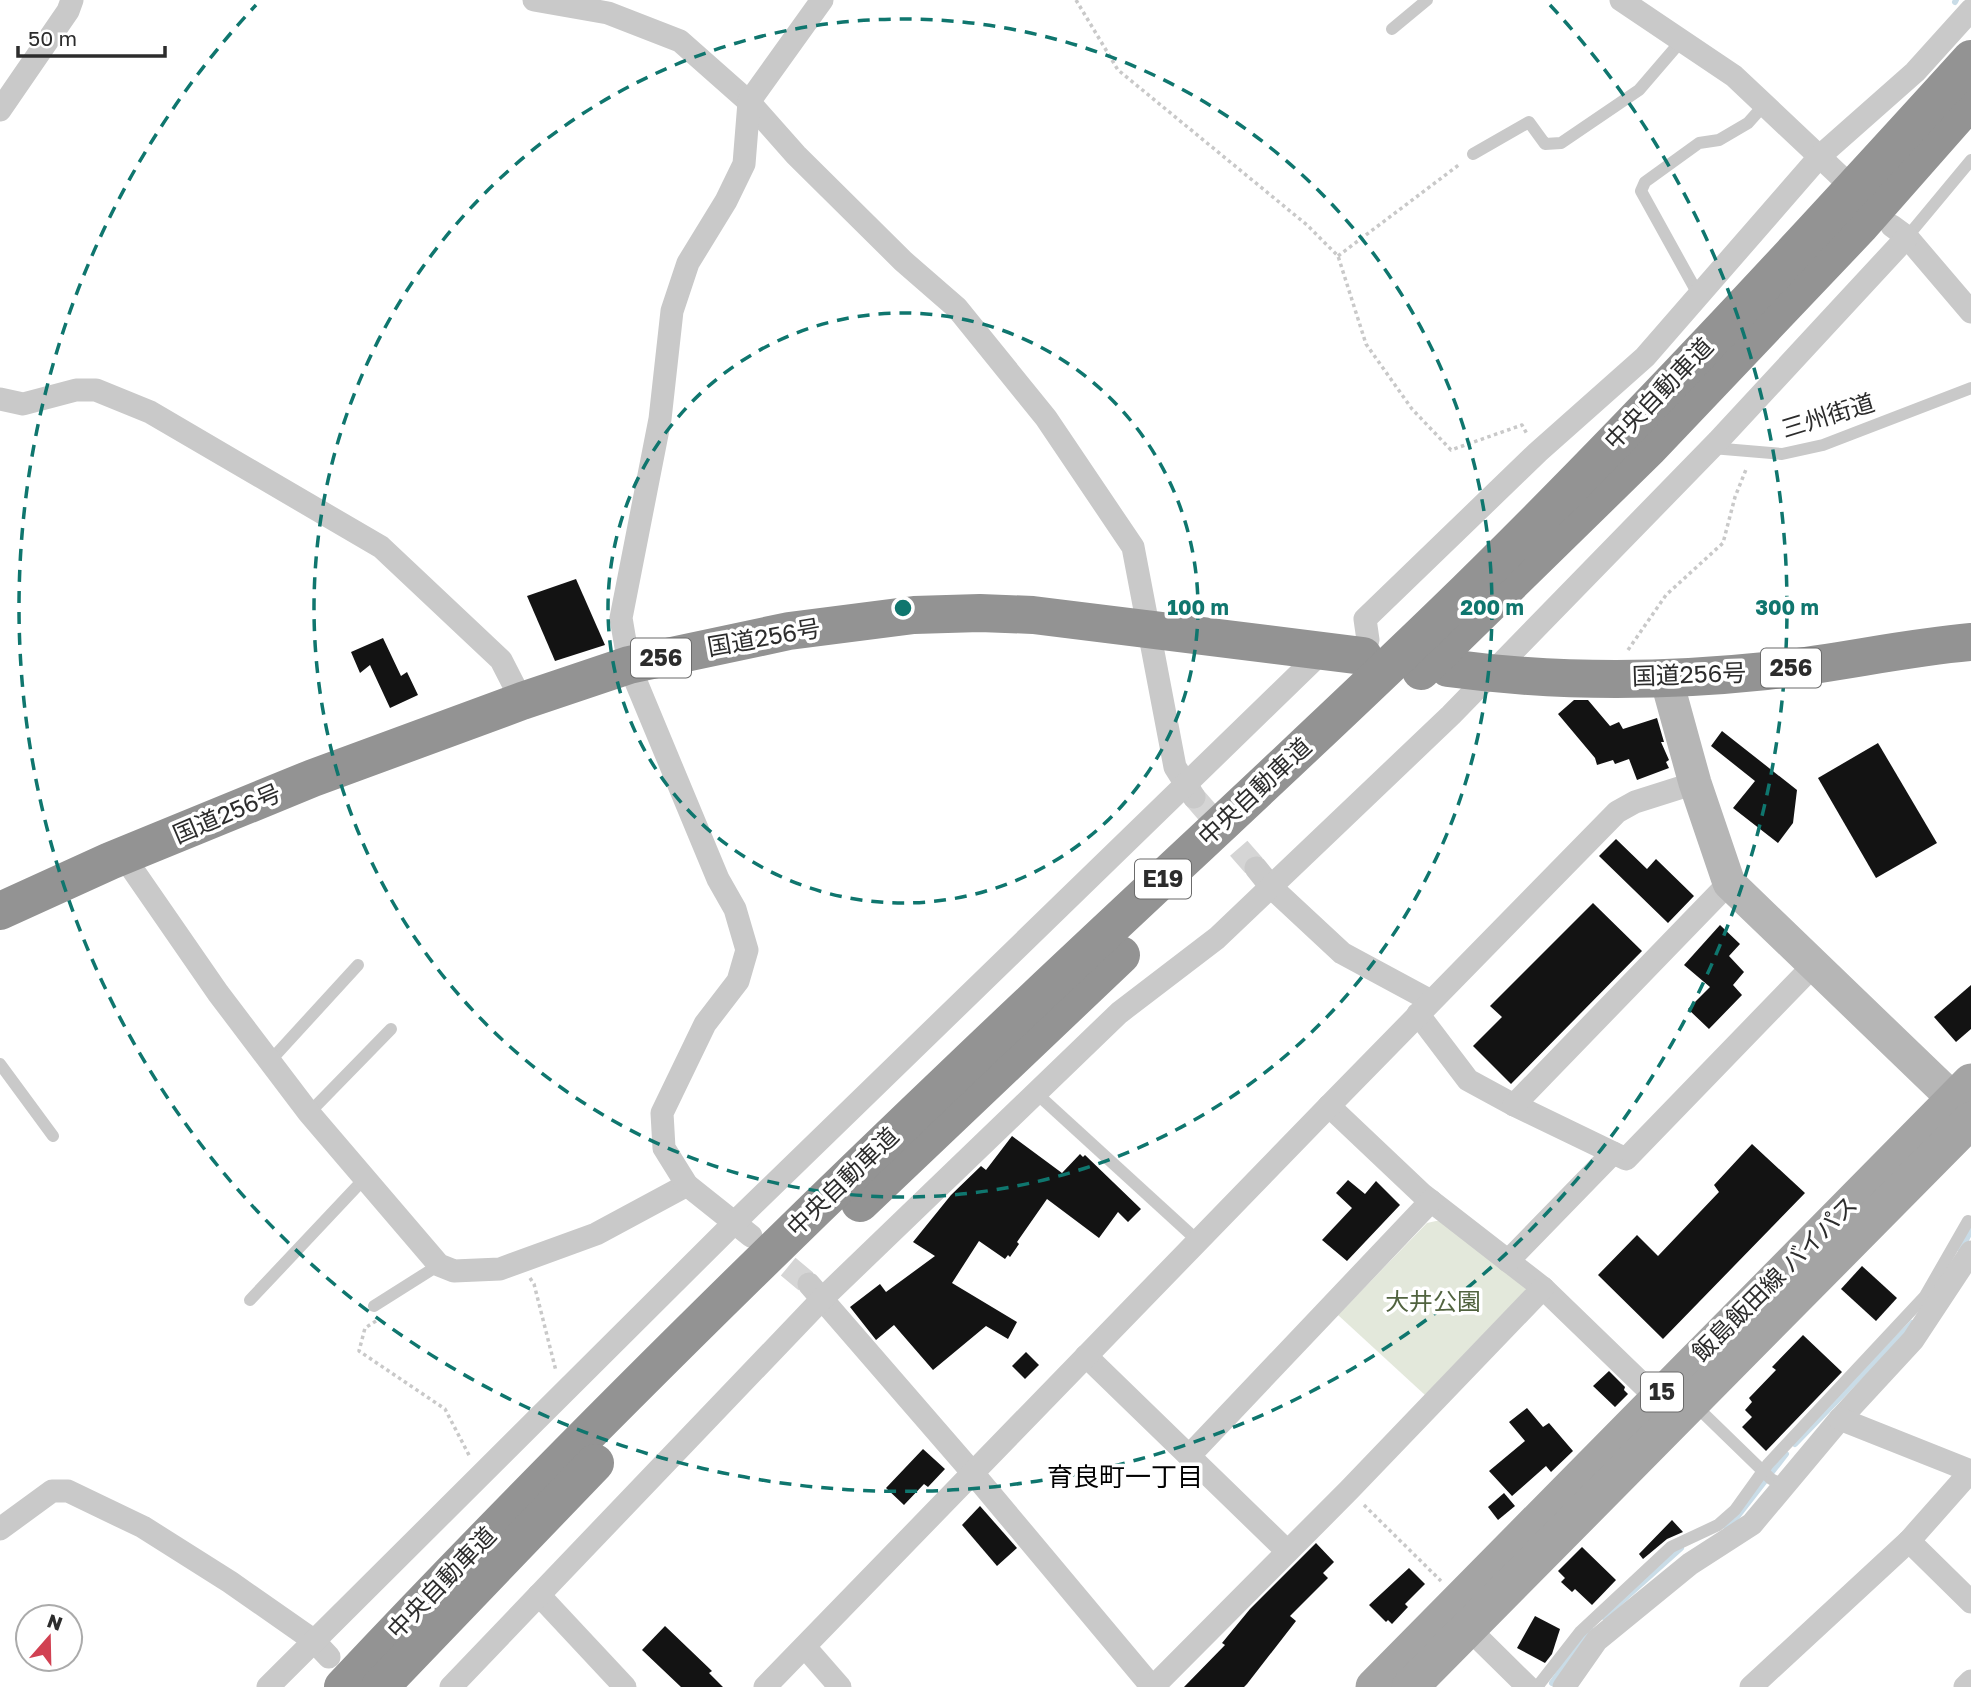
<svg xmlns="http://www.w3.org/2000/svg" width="1971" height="1687" font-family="'Golos Text','Noto Sans JP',sans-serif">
	<rect width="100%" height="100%" fill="#fff"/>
	<polygon fill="#e3e8db" points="1436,1221 1444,1221 1525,1284 1526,1290 1425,1395 1338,1315 1427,1223"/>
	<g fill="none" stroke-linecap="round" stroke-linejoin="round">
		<g stroke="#c9dce7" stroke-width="6">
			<polyline points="1955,2 1956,0"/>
			<polyline points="1961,1250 1971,1230"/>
			<polyline points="1795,1444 1912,1323"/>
			<polyline points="1725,1526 1737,1517 1786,1454"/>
			<polyline points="1604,1617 1681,1548"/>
			<polyline points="1552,1683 1590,1629"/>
		</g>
	</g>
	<g fill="#131313">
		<polygon points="576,579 605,645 555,661 527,596"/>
		<polygon points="383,638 401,676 407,672 418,695 390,708 370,665 360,673 351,652"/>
		<polygon points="1574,700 1588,700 1610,726 1619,722 1623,729 1657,718 1664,742 1661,742 1669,760 1666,762 1669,768 1637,780 1629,759 1615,764 1613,760 1597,765 1595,758 1558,714"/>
		<polygon points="1722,731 1797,790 1793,823 1778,843 1733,808 1755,781 1711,746"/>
		<polygon points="1878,743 1937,843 1876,878 1818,778"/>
		<polygon points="1616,839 1647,869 1656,859 1694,896 1668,923 1599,856"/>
		<polygon points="1593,903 1642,951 1511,1084 1473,1046 1502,1017 1490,1006"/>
		<polygon points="1720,925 1740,944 1729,956 1744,972 1733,985 1742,995 1709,1029 1688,1009 1710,987 1684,965"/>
		<polygon points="1971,985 1971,1029 1956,1042 1934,1017"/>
		<polygon points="1012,1136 1062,1173 1080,1154 1083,1157 1085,1155 1141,1209 1128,1222 1118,1212 1099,1238 1047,1199 1017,1242 1019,1244 1010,1257 1008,1255 1005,1259 979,1241 952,1283 1017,1322 1008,1339 986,1326 933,1370 894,1325 876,1340 850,1307 880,1284 886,1292 935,1256 913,1242 951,1195 981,1166 986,1170"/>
		<polygon points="1752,1144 1805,1193 1663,1339 1598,1275 1637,1235 1658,1256 1719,1192 1714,1185"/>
		<polygon points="1348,1180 1365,1194 1376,1181 1400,1205 1347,1261 1322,1240 1352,1208 1336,1193"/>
		<polygon points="1862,1266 1897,1298 1876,1321 1841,1289"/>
		<polygon points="1803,1335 1842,1372 1766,1451 1742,1427 1752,1417 1745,1410 1752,1402 1749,1398 1776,1370 1772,1367"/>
		<polygon points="1026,1352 1039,1365 1025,1379 1012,1366"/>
		<polygon points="1609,1371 1625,1387 1624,1390 1628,1394 1615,1407 1593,1386"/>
		<polygon points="1527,1408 1543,1427 1549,1423 1573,1451 1551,1472 1546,1466 1512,1496 1489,1471 1525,1441 1509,1422"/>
		<polygon points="923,1449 945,1469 928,1487 924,1484 904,1505 886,1488"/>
		<polygon points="1504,1493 1515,1506 1498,1520 1488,1507"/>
		<polygon points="980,1506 1017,1548 997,1566 962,1525"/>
		<polygon points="1672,1520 1683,1532 1667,1539 1643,1559 1639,1554"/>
		<polygon points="1316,1543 1334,1562 1323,1573 1328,1578 1290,1616 1296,1621 1247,1684 1244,1687 1184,1687 1225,1645 1222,1643 1250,1609"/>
		<polygon points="1582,1547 1616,1580 1592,1605 1575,1589 1572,1592 1561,1582 1565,1578 1558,1571"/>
		<polygon points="1409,1568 1425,1584 1405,1604 1408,1607 1392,1624 1388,1620 1386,1622 1369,1605"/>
		<polygon points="1535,1616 1560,1629 1552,1654 1545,1663 1517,1648"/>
		<polygon points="665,1626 712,1671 709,1673 723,1687 681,1687 642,1650"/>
	</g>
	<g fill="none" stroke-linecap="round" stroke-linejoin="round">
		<g stroke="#d5d5d5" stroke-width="23" stroke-dasharray="23 11" stroke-linecap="butt">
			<polyline points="1194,797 1256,868"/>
			<polyline points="762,1245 809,1284"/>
		</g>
		<g stroke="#c9c9c9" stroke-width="3.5" stroke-dasharray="3.5 3.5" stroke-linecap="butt">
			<polyline points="1076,0 1118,70 1307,225 1338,256 1366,344 1412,409 1451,450 1522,425 1527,434"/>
			<polyline points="1338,256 1460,164"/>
			<polyline points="1628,650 1666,595 1723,543 1735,497 1747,467"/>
			<polyline points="530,1278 534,1284 556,1371"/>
			<polyline points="376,1321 365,1328 359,1351 445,1409 470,1457"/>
			<polyline points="1364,1505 1441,1581"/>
		</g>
		<g stroke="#c9c9c9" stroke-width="12">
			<polyline points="1392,29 1427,0"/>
			<polyline points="1473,154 1529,122 1545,144 1561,143 1639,90 1682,40"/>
			<polyline points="1907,237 1971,160"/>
			<polyline points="1698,294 1641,191 1645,182 1699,143 1719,140 1748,123 1764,105"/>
			<polyline points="1712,448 1782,454 1823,445 1971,388"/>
			<polyline points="271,1060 358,965"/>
			<polyline points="0,1064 53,1136"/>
			<polyline points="1036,1093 1198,1241"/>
			<polyline points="309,1113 391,1029"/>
			<polyline points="250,1300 364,1179"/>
			<polyline points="374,1306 439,1265"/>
			<polyline points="1702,1412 1771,1479 1783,1485"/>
			<polyline points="1537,1687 1580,1632 1671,1547 1718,1525 1735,1510 1768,1464 1925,1296 1968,1221"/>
		</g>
		<g stroke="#c9c9c9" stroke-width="23">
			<polyline points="534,0 608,13 680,41 749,102 796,155 903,261 957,308 1046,418 1133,547 1175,767 1194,797"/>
			<polyline points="1621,0 1734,76 1839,175"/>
			<polyline points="0,110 68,11 72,0"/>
			<polyline points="1892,226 1907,237 1971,312"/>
			<polyline points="0,399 23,404 76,390 96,390 150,412 381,547 501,660 522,701"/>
			<polyline points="1354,655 1368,640 1365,619 1538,452 1645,357 1820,156 1915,72 1971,10"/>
			<polyline points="124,857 218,993 309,1113 439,1265 454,1271 500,1269 596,1234 687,1185"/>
			<polyline points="1256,868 1272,888 1342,953 1431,1001"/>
			<polyline points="1418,1014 1468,1080 1514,1105 1626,1159 1813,966"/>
			<polyline points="1514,1105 1729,883"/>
			<polyline points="1329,1106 1422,1194 1543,1288 1665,1406"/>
			<polyline points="751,1236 687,1185 664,1148 662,1113 705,1024 738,981 747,950 735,909 718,879 629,665 621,618 660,419 672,311 688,263 726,201 744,164 749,102 822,0"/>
			<polyline points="1508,1261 1613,1153"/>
			<polyline points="809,1284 972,1472 1152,1687"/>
			<polyline points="1086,1356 1287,1551"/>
			<polyline points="1189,1456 1431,1201"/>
			<polyline points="0,1529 52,1491 68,1491 143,1527 230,1582 313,1640 329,1657"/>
			<polyline points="1909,1541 1971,1602"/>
			<polyline points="539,1595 625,1687"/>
			<polyline points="1461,1621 1528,1687"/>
			<polyline points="805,1647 840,1687"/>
			<polyline points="268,1687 735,1222 1323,651"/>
			<polyline points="451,1687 823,1298 1119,1013 1217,938 1451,715 1718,441 1907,237"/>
			<polyline points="765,1687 1329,1106 1617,812 1635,802 1695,783"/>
			<polyline points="1153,1687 1349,1490 1543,1288"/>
			<polyline points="1564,1687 1597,1640 1690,1564 1752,1524 1840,1419 1913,1340 1971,1252"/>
			<polyline points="1751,1687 1909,1541 1971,1471 1840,1419"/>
			<polyline points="1965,1687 1971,1681"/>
		</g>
		<polyline stroke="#b6b6b6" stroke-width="33" points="1666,678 1695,783 1729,883 1971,1116"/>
		<g stroke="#a4a4a4" stroke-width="37">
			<polyline points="1374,1687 1971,1082"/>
			<polyline points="1410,1687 1971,1120"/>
		</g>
		<g stroke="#939393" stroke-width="38">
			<path d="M 1448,668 C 1552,682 1661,682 1766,671 C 1835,664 1902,648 1971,642"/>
			<polyline points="1421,671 1649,448 1860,226 1971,100"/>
			<polyline points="0,911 110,861 313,778 522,701 629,665 789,631 914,615 980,613 1033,615 1363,656"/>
			<polyline points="860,1203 1121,955"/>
			<path d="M 343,1687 C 544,1473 753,1267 965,1065 C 1124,913 1287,765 1445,612 C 1627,435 1800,247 1971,59"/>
			<polyline points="380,1687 595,1463"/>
		</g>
	</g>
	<g fill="none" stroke="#0f766e" stroke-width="3.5" stroke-dasharray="12 9">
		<circle cx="903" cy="608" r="295"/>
		<circle cx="903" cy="608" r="589"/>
		<path d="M1550 5A884 884 0 1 1 256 5"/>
	</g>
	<g text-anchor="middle" stroke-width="7" stroke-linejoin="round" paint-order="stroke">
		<g fill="#fff" stroke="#6b6b6b" stroke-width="2">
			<rect x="631" y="638.5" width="60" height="39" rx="5"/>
			<rect x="1761" y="648.5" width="60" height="39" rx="5"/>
			<rect x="1135" y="859.5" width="56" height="39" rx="5"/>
			<rect x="1641" y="1372.5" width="42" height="39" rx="5"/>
		</g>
		<g font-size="23" font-weight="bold" fill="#2c2c2c">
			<text x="661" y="666">256</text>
			<text x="1791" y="676">256</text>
			<text x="1163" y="887">E19</text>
			<text x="1662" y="1400">15</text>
		</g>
		<g font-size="24" fill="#2c2c2c" stroke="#fff">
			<text transform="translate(1659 394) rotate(-46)" y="8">中央自動車道</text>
			<text transform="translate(1828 416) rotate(-17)" y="8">三州街道</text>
			<text transform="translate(764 638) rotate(-10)" y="8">国道256号</text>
			<text transform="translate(1689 675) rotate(-2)" y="8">国道256号</text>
			<text transform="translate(1255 792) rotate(-43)" y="8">中央自動車道</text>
			<text transform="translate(227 814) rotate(-23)" y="8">国道256号</text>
			<text transform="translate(843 1182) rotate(-44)" y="8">中央自動車道</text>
			<text transform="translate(1775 1279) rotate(-45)" y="8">飯島飯田線 バイパス</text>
			<text transform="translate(442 1583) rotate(-46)" y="8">中央自動車道</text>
		</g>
		<g font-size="24" fill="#51633f" stroke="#fff">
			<text x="1433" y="1310">大井公園</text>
		</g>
		<g font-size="26" fill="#000" stroke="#fff">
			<text x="1125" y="1486">育良町一丁目</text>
		</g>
	</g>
	<circle cx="903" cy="608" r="10" fill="#0f766e" stroke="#fff" stroke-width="3.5"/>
	<g font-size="21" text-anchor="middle" font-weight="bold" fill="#0f766e" stroke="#fff" stroke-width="7" stroke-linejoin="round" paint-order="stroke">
		<text x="1198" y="615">100 m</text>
		<text x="1492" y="615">200 m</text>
		<text x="1787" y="615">300 m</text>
	</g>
	<g transform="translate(49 1638) rotate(20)"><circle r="33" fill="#ffffff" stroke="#ababab" stroke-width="2"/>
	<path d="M0-5L12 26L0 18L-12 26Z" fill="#d14152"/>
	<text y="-10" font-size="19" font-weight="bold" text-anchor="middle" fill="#2c2c2c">N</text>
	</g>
	<path d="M18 46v10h147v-10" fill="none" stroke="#2c2c2c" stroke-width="3.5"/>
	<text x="28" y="46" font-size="21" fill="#2c2c2c" stroke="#ffffff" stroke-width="5" paint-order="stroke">50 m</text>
</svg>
